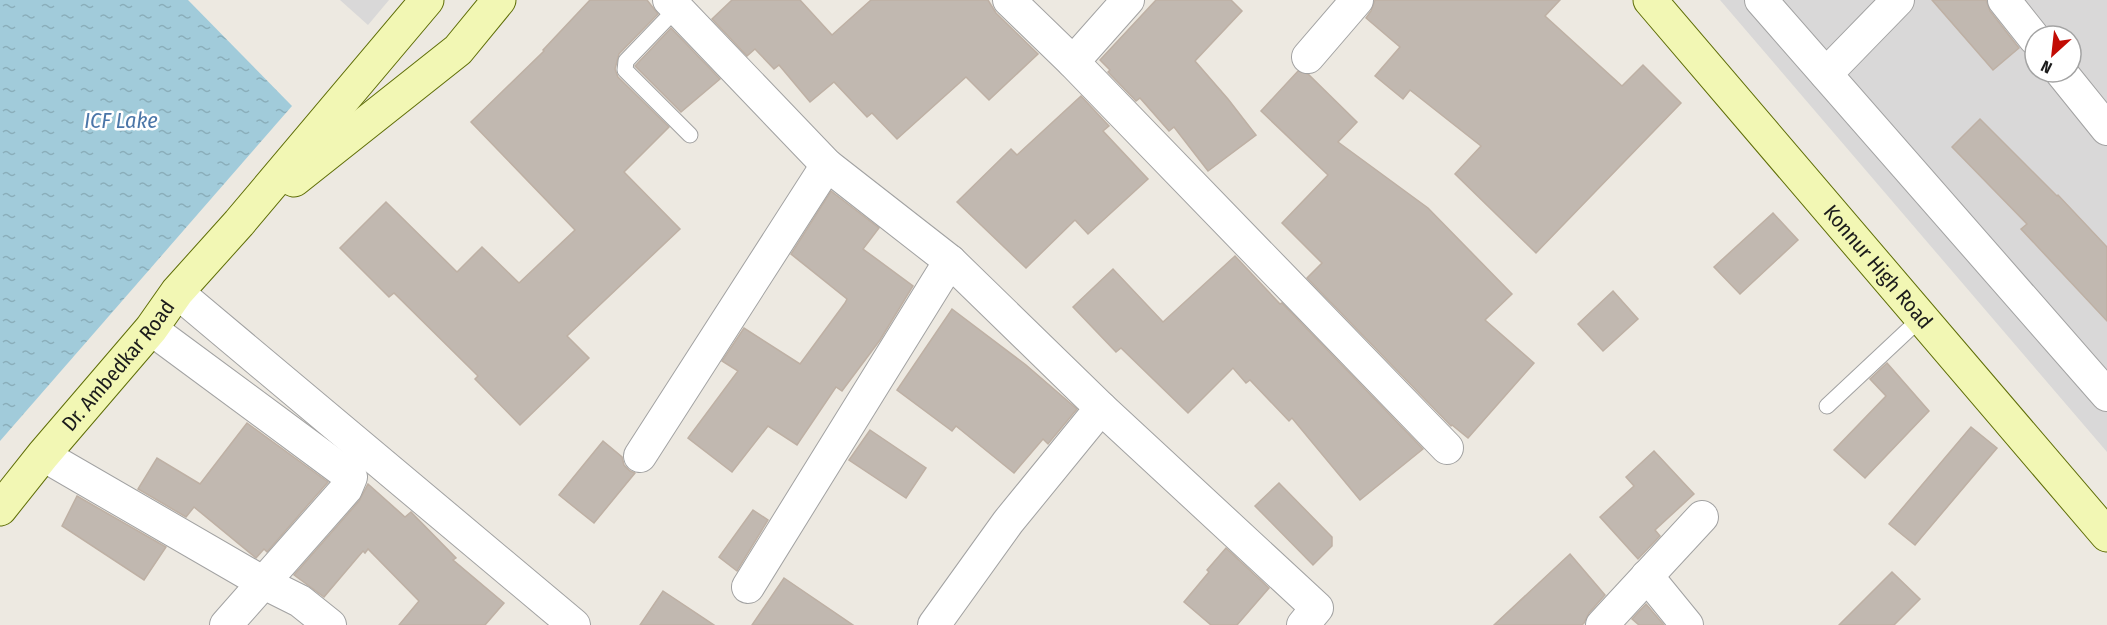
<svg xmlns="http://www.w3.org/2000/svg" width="2107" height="625" font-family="'Fira Sans Condensed',sans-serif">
	<defs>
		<pattern id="water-ripples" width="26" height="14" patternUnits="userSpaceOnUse" patternTransform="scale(1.5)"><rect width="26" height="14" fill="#a1cbda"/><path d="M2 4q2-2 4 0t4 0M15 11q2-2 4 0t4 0" fill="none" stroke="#8aaeba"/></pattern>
	</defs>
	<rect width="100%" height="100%" fill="#ede9e1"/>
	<g fill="#d9d8d8" fill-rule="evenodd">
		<polygon points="340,0 389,0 368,25"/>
		<path d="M 1720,0 L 2107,0 L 2107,452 ZM 2035,36 L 2071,36 L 2071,72 L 2035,72 Z"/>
	</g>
	<polygon fill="url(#water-ripples)" points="0,0 188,0 292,106 0,441"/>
	<g fill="#c1b8b0" stroke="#beb0a4" stroke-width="1.5">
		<polygon points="590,0 647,0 658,14 619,54 615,69 618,77 669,127 624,172 680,229 567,336 589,358 520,425 475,379 478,376 394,293 389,297 340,248 386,202 457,272 482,247 519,283 575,230 471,122 544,51 543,50"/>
		<polygon points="732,0 800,0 832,35 871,0 988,0 996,13 1038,54 989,100 966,77 897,139 872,113 867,117 834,82 810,102 779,65 774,69 755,49 747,56 712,19"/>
		<polygon points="1156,0 1231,0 1242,11 1195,61 1228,99 1256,135 1208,171 1174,127 1169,131 1140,98 1136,101 1108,72 1110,70 1100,60"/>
		<polygon points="1375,0 1560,0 1545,16 1622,86 1643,65 1681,103 1536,253 1455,174 1481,146 1410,90 1403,99 1375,76 1400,47 1366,18 1371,11"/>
		<polygon points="1932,0 1986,0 1990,11 2019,48 1993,70"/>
		<polygon points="671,28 720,79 681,112 635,66"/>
		<polygon points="1298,71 1308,74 1357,122 1338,142 1428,208 1512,294 1485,320 1534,363 1468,438 1452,425 1451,426 1307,278 1322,263 1282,223 1328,175 1261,111"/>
		<polygon points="1081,96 1109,126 1103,131 1148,179 1088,234 1075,220 1026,268 957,202 1011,149 1017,155"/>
		<polygon points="1980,119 2057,196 2058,195 2107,247 2107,321 2021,229 2027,224 1952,147"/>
		<polygon points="831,191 879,228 863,249 913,286 880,340 842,391 836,387 797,445 768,426 732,472 688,438 738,371 722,361 744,328 800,364 845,303 847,299 791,254"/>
		<polygon points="1773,213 1798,240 1740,294 1714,267"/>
		<polygon points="1235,256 1280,304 1282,303 1423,449 1360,500 1292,418 1289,421 1250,380 1246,383 1233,368 1188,413 1121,348 1116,352 1073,307 1113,269 1163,322"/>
		<polygon points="1613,291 1638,319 1603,351 1578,324"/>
		<polygon points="952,309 1026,365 1077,409 1048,444 1043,439 1014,473 956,426 952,431 897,390"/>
		<polygon points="1887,363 1929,411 1865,478 1834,450 1886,396 1870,379"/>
		<polygon points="247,423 328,482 267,552 264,549 256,558 194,507 186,517 138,489 157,458 200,484"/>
		<polygon points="1971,427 1997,448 1915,545 1889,524"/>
		<polygon points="870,430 926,468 906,498 849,460"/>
		<polygon points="603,441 622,457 624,465 630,471 635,473 594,523 559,495"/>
		<polygon points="1654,451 1694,494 1655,530 1660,536 1638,559 1600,517 1634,486 1626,477"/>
		<polygon points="1279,483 1332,537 1332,546 1313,565 1255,506"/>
		<polygon points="368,484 405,517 411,512 456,558 453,560 504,603 485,625 399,625 419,601 368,549 365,553 363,551 324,597 294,575 359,501"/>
		<polygon points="77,496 166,547 144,580 62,526"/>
		<polygon points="753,510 768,520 737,571 719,557"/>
		<polygon points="1226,548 1269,588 1237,625 1211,625 1184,602 1209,572 1207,570"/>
		<polygon points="1570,554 1605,595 1589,613 1584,623 1582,625 1494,625"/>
		<polygon points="1892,572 1920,599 1894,625 1839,625"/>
		<polygon points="784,578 853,625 752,625"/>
		<polygon points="663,591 714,625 640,625"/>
		<polygon points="1646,604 1664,625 1639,625 1632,619"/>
	</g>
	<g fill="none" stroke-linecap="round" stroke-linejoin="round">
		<defs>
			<g id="lane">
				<polyline points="677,8 626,61 625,70 690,135"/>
				<polyline points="1827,406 1921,318"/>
			</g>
			<g id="street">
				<polyline points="669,0 827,165 950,261 1101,408 1008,522 934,625"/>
				<polyline points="1009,0 1073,62 1447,448"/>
				<polyline points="1761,0 2107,395"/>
				<polyline points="2004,0 2035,39"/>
				<polyline points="1308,57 1357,0"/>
				<polyline points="1073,62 1128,0"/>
				<polyline points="2061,72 2107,129"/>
				<polyline points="1826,74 1898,0"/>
				<polyline points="177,292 574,625"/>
				<polyline points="151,329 351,477 346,489 226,625"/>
				<polyline points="1101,408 1317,608 1303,625"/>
				<polyline points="43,455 264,583 300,601 330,625"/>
				<polyline points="640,456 827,165"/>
				<polyline points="1647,576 1687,625"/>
				<polyline points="748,587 950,261"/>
				<polyline points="1602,625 1702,517"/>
			</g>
			<g id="secondary">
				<path id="s1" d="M 1650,0 L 2107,535"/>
				<polyline points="294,180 458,50 499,0"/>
				<path id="s2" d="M 0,509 L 43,455 L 151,329 L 177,292 L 239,223 L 427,0"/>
			</g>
		</defs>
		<use href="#lane" stroke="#a2a2a2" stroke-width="17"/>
		<use href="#street" stroke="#a2a2a2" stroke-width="34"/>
		<use href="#secondary" stroke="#5f6e07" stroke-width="35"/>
		<use href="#lane" stroke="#fff" stroke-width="15"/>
		<use href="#street" stroke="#fff" stroke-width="32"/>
		<use href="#secondary" stroke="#f2f7b4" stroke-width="33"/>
	</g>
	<g text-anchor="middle" stroke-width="5" stroke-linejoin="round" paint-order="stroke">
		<g font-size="21" fill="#1b1b1b" stroke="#fff">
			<text dy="7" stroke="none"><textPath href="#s1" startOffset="351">Konnur High Road</textPath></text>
			<text dy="7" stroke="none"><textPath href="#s2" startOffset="186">Dr. Ambedkar Road</textPath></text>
		</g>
		<g font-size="22" font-style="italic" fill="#4b76a8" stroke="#fff">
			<text x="121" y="128">ICF Lake</text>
		</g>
	</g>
	<g transform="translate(2053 54) rotate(207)"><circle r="28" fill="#ffffff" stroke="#a4a4a4" stroke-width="1.5"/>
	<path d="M0-4.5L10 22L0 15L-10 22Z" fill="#c20b04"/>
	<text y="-9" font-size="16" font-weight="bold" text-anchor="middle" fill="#1b1b1b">N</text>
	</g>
</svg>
